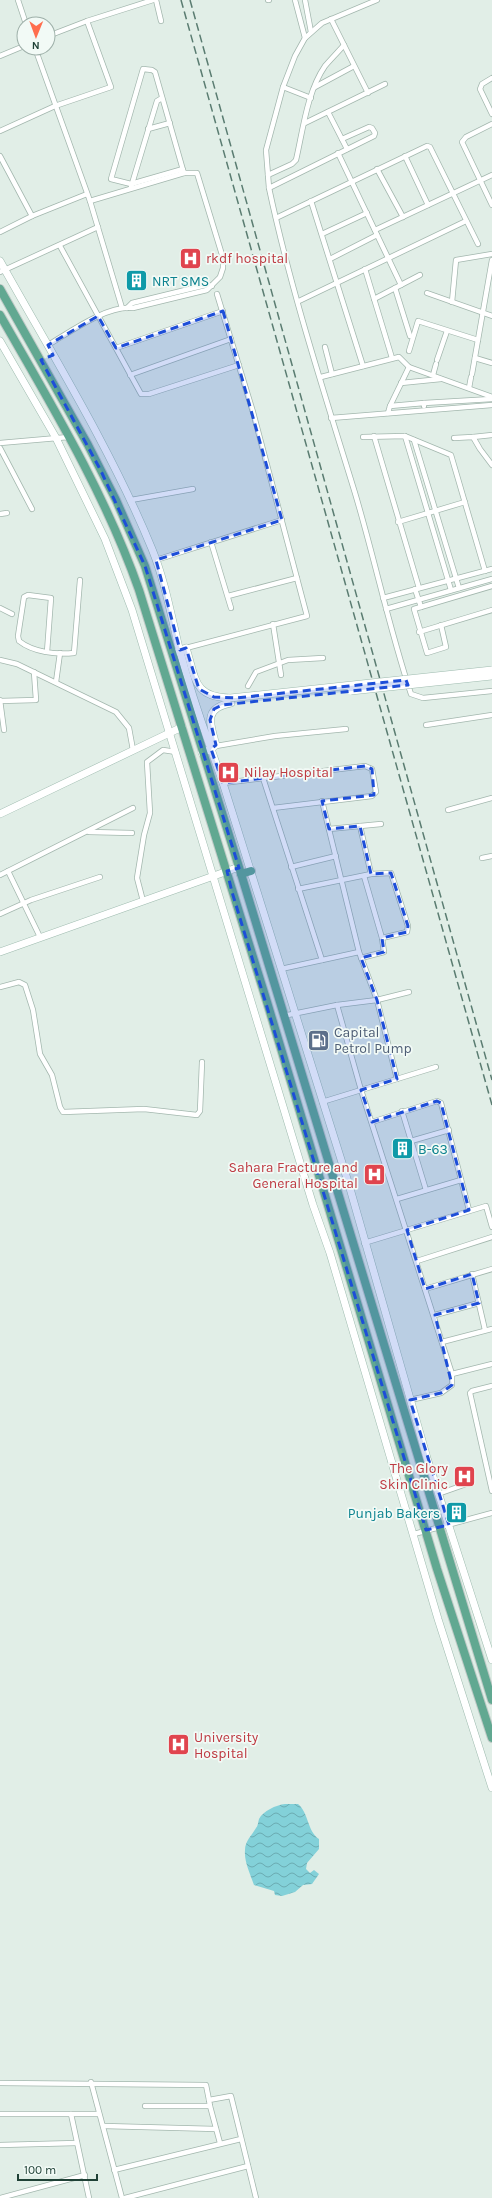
<svg xmlns="http://www.w3.org/2000/svg" width="492" height="2198" font-family="Karla,sans-serif">
	<defs>
		<pattern id="water-waves" width="16" height="10" patternUnits="userSpaceOnUse"><rect width="16" height="10" fill="#83d1d9"/><path d="M0 5q4-4 8 0t8 0" fill="none" stroke="#6babb1"/></pattern>
	</defs>
	<rect width="100%" height="100%" fill="#e1eee7"/>
	<path fill="url(#water-waves)" d="M 285,1804 L 298,1804 C 309,1813 307,1831 319,1839 L 319,1849 L 307,1863 L 306,1869 L 310,1873 L 314,1870 L 319,1874 L 312,1884 L 303,1885 L 295,1892 L 282,1896 L 275,1895 L 274,1891 L 254,1885 C 250,1873 244,1862 245,1850 C 245,1841 252,1835 256,1828 C 258,1826 258,1822 259,1819 C 263,1811 276,1805 285,1804 Z"/>
	<g fill="none" stroke-linecap="round" stroke-linejoin="round">
		<defs>
			<g id="street">
				<polyline points="18,0 26,24"/>
				<polyline points="156,0 161,21"/>
				<polyline points="268,0 269,0"/>
				<polyline points="295,0 305,38"/>
				<polyline points="305,0 311,32"/>
				<path d="M 377,0 L 322,23 L 305,38 L 295,56 L 283,87 L 266,150 L 269,188 C 291,291 324,392 355,493 C 375,560 389,628 411,694 L 423,698 L 492,691"/>
				<polyline points="331,19 368,93"/>
				<polyline points="48,36 87,21 153,0"/>
				<polyline points="35,48 90,201 122,308"/>
				<polyline points="0,56 24,46"/>
				<polyline points="492,78 482,84 480,89 492,114"/>
				<polyline points="283,87 311,98"/>
				<polyline points="315,87 354,66"/>
				<polyline points="328,112 347,149"/>
				<polyline points="305,123 385,84"/>
				<polyline points="492,124 466,137 462,142 492,205"/>
				<polyline points="148,129 170,123"/>
				<polyline points="0,131 55,106 111,87 87,21"/>
				<polyline points="338,153 401,285"/>
				<polyline points="0,156 32,216"/>
				<polyline points="405,156 428,205"/>
				<polyline points="183,169 131,184 111,179 143,69 152,70 155,72 183,170 184,173"/>
				<polyline points="377,169 403,217"/>
				<path d="M 268,175 L 292,164 L 296,160 C 303,130 307,92 325,66 C 331,59 338,52 344,45"/>
				<polyline points="131,187 157,101 162,98"/>
				<polyline points="269,188 374,136 375,133 372,128 369,127 342,139"/>
				<polyline points="311,201 363,366"/>
				<polyline points="276,218 427,146 430,147 478,244"/>
				<polyline points="375,230 492,175"/>
				<polyline points="0,232 32,216 87,194"/>
				<polyline points="322,234 367,213"/>
				<polyline points="60,246 141,394 149,394 239,365"/>
				<polyline points="330,259 377,235"/>
				<polyline points="365,269 392,358"/>
				<polyline points="0,272 98,227"/>
				<polyline points="395,288 410,336"/>
				<polyline points="427,293 492,316"/>
				<polyline points="374,299 420,275"/>
				<polyline points="299,301 466,221"/>
				<polyline points="452,302 456,260 492,254"/>
				<polyline points="127,308 132,303 206,285 212,286"/>
				<path d="M 48,345 C 70,332 107,305 133,308 L 207,290 L 220,277 L 223,268 L 223,258 L 197,173 L 184,173 L 90,201"/>
				<polyline points="325,347 332,374"/>
				<polyline points="116,348 223,311"/>
				<polyline points="409,351 418,321 478,340"/>
				<polyline points="475,358 492,363"/>
				<polyline points="437,360 447,331"/>
				<polyline points="472,374 492,260"/>
				<polyline points="130,375 231,339"/>
				<polyline points="433,375 436,364"/>
				<polyline points="321,377 399,357 409,367 492,397"/>
				<polyline points="401,383 441,379"/>
				<polyline points="469,388 471,377"/>
				<polyline points="424,403 492,399"/>
				<polyline points="390,406 409,367"/>
				<polyline points="388,413 390,406 424,403 424,406"/>
				<polyline points="331,418 492,405"/>
				<polyline points="374,436 419,588"/>
				<polyline points="405,436 451,590"/>
				<polyline points="363,437 405,436 451,455 485,571"/>
				<polyline points="473,437 492,435"/>
				<polyline points="454,438 473,437 480,449 492,465"/>
				<polyline points="414,440 459,588"/>
				<polyline points="0,443 69,437"/>
				<polyline points="0,448 32,509"/>
				<polyline points="131,500 193,489"/>
				<polyline points="0,514 7,513"/>
				<polyline points="398,522 465,502"/>
				<polyline points="211,542 231,608"/>
				<polyline points="156,560 282,520"/>
				<polyline points="415,589 421,607"/>
				<polyline points="228,596 297,578"/>
				<polyline points="383,598 492,569"/>
				<polyline points="0,608 12,614"/>
				<polyline points="386,609 492,579"/>
				<polyline points="273,624 281,675"/>
				<polyline points="441,625 446,647 427,653 414,609 492,586"/>
				<polyline points="419,632 492,610"/>
				<polyline points="186,648 307,616 253,412 217,294"/>
				<path d="M 47,652 L 51,598 L 28,595 L 24,597 L 18,636 L 19,641 C 33,652 56,655 74,653 L 80,580"/>
				<polyline points="0,660 17,664 116,712 129,728 133,750"/>
				<polyline points="56,682 60,653"/>
				<polyline points="248,686 256,672 288,660 323,658"/>
				<polyline points="0,700 4,730"/>
				<polyline points="0,701 36,700 34,672"/>
				<polyline points="426,725 492,715"/>
				<polyline points="216,746 275,736 346,729"/>
				<polyline points="263,778 322,960"/>
				<polyline points="223,783 365,766 372,769 376,792 372,796 273,808"/>
				<polyline points="322,801 359,952 377,1000 397,1079"/>
				<polyline points="448,810 492,798"/>
				<polyline points="360,826 371,874"/>
				<polyline points="329,829 381,824"/>
				<polyline points="89,832 132,833"/>
				<polyline points="482,858 492,856"/>
				<polyline points="291,867 336,856"/>
				<polyline points="8,871 40,937"/>
				<polyline points="0,875 133,808"/>
				<polyline points="298,889 371,874 391,873 408,926 407,932 382,938 364,876"/>
				<polyline points="143,901 137,878 144,835 150,813 147,762 163,750 176,752"/>
				<polyline points="0,914 31,900 100,877"/>
				<polyline points="361,958 384,952 382,938"/>
				<polyline points="281,969 359,952"/>
				<polyline points="0,987 19,982 25,985 33,1010 40,1054 52,1075 60,1107 63,1112 144,1109 197,1115 200,1111 202,1062"/>
				<polyline points="337,1005 361,1090 452,1374 452,1385 441,1393 410,1400"/>
				<polyline points="283,1016 337,1005 377,1000 409,992"/>
				<polyline points="322,1102 436,1067"/>
				<polyline points="402,1111 426,1190"/>
				<polyline points="372,1122 437,1101 441,1103 469,1210"/>
				<polyline points="411,1141 449,1130"/>
				<polyline points="397,1199 461,1180"/>
				<polyline points="364,1243 486,1206 492,1227"/>
				<polyline points="417,1261 492,1237"/>
				<polyline points="472,1274 485,1330"/>
				<polyline points="425,1289 492,1269"/>
				<polyline points="435,1315 479,1303"/>
				<polyline points="442,1342 492,1329"/>
				<polyline points="452,1374 492,1364"/>
				<polyline points="492,1386 472,1391 470,1393 492,1491"/>
				<polyline points="438,1494 472,1482"/>
				<polyline points="414,1534 492,1513"/>
				<polyline points="91,2082 122,2198"/>
				<polyline points="0,2083 206,2085 209,2100"/>
				<polyline points="145,2106 210,2106 220,2143"/>
				<polyline points="210,2106 209,2100 231,2096 256,2198"/>
				<polyline points="0,2114 99,2114"/>
				<polyline points="71,2114 89,2198"/>
				<polyline points="104,2126 216,2129"/>
				<polyline points="0,2145 77,2143"/>
				<polyline points="114,2170 241,2139"/>
				<polyline points="0,2198 85,2175"/>
				<polyline points="125,2198 248,2166"/>
			</g>
			<g id="secondary">
				<path d="M 0,261 C 53,356 111,449 152,549 C 165,581 171,615 179,648 C 188,682 199,716 211,749 L 216,745 C 210,724 203,708 231,703"/>
				<polyline points="0,341 56,438 105,539 132,610 313,1205 330,1253 438,1619 492,1788"/>
				<path d="M 177,652 L 186,648 C 196,679 193,697 230,698"/>
				<polyline points="202,753 211,749 223,783 349,1185 427,1458 492,1660"/>
				<polyline points="0,814 182,727"/>
				<polyline points="0,952 239,867"/>
			</g>
			<g id="primary">
				<polyline points="0,289 88,445 116,500 145,566 239,867 492,1700"/>
				<path d="M 0,315 C 51,404 105,493 139,590 L 267,1002 L 437,1569 L 492,1738"/>
				<polyline points="241,874 251,871"/>
			</g>
		</defs>
		<use href="#street" stroke="#a3b7ae" stroke-width="6"/>
		<use href="#secondary" stroke="#9ebbaf" stroke-width="8"/>
		<use href="#primary" stroke="#c0cac7" stroke-width="10"/>
		<use href="#street" stroke="#fff" stroke-width="4.5"/>
		<use href="#secondary" stroke="#fff" stroke-width="7"/>
		<use href="#primary" stroke="#61a891" stroke-width="8"/>
		<g stroke="#5a7c71" stroke-width="1.5" stroke-dasharray="8 4" stroke-linecap="butt">
			<polyline points="181,0 492,1105"/>
			<polyline points="190,0 492,1080"/>
		</g>
		<defs>
			<g id="secondary-bridge">
				<polyline points="351,691 492,676"/>
				<polyline points="230,698 492,670"/>
			</g>
		</defs>
		<use href="#secondary-bridge" stroke="#9ebbaf" stroke-width="8" stroke-linecap="butt"/>
		<use href="#secondary-bridge" stroke="#fff" stroke-width="7"/>
	</g>
	<path fill="#1d4ed8" fill-opacity="0.2" stroke="#1d4ed8" stroke-width="3" stroke-dasharray="8 5" stroke-linejoin="round" d="M 223,311 L 282,520 L 156,560 L 180,650 L 186,648 L 199,689 L 214,697 L 236,698 L 406,680 L 408,685 L 222,705 L 214,709 L 210,720 L 216,745 L 211,749 L 223,783 L 365,766 L 372,769 L 374,795 L 322,801 L 329,829 L 360,826 L 371,874 L 391,873 L 408,926 L 407,932 L 382,938 L 384,952 L 361,958 L 377,1000 L 397,1079 L 361,1090 L 372,1122 L 437,1101 L 441,1103 L 469,1210 L 407,1230 L 425,1289 L 472,1274 L 479,1303 L 435,1315 L 452,1385 L 441,1393 L 410,1400 L 449,1525 L 426,1530 L 232,892 L 227,871 L 239,868 L 145,566 L 101,471 L 41,360 L 53,355 L 48,345 L 98,316 L 116,348 Z"/>
	<defs>
		<symbol id="hospital-square" viewBox="-11 -11 22 22"><rect x="-9" y="-9" width="18" height="18" rx="4" fill="#e0444e" stroke="#f2faf6"/><path d="M-5-5h3v3.5h4V-5h3V5h-3V1.5h-4V5h-3Z" fill="#fff"/></symbol>
		<symbol id="building-square" viewBox="-11 -11 22 22"><rect x="-9" y="-9" width="18" height="18" rx="4" fill="#0f9aa8" stroke="#f2faf6"/><path d="M-4-6H4V6H1V3H-1V6H-4ZM-2.5-4.3h1.7v1.8h-1.7ZM.8-4.3h1.7v1.8H.8ZM-2.5-1h1.7V.8h-1.7ZM.8-1h1.7V.8H.8Z" fill="#fff"/></symbol>
		<symbol id="fuel-square" viewBox="-11 -11 22 22"><rect x="-9" y="-9" width="18" height="18" rx="4" fill="#5c6f8a" stroke="#f2faf6"/><path d="M-5.5-6h7V0h2V4h1.3V-2.5L3-4.5l.8-.8L6-3V5H2.5V1h-1V6h-7ZM-4.2-4.7v3.2H.2V-4.7Z" fill="#fff"/></symbol>
	</defs>
	<g fill-rule="evenodd">
		<use href="#hospital-square" x="178" y="246" width="25" height="25"/>
		<use href="#building-square" x="124" y="268" width="25" height="25"/>
		<use href="#hospital-square" x="216" y="760" width="25" height="25"/>
		<use href="#fuel-square" x="306" y="1028" width="25" height="25"/>
		<use href="#building-square" x="390" y="1136" width="25" height="25"/>
		<use href="#hospital-square" x="362" y="1162" width="25" height="25"/>
		<use href="#hospital-square" x="452" y="1464" width="25" height="25"/>
		<use href="#building-square" x="444" y="1500" width="25" height="25"/>
		<use href="#hospital-square" x="166" y="1732" width="25" height="25"/>
	</g>
	<g text-anchor="middle" stroke-width="3.5" stroke-linejoin="round" paint-order="stroke">
		<g font-size="14" fill="#be3a42" stroke="#f2faf6" text-anchor="start">
			<text x="206" y="263">rkdf hospital</text>
			<text x="244" y="777">Nilay Hospital</text>
			<text x="358" y="1172" text-anchor="end">Sahara Fracture and<tspan x="358" dy="16">General Hospital</tspan></text>
			<text x="448" y="1473" text-anchor="end">The Glory<tspan x="448" dy="16">Skin Clinic</tspan></text>
			<text x="194" y="1742">University<tspan x="194" dy="16">Hospital</tspan></text>
		</g>
		<g font-size="14" fill="#0d838f" stroke="#f2faf6" text-anchor="start">
			<text x="152" y="286">NRT SMS</text>
			<text x="418" y="1154">B-63</text>
			<text x="440" y="1518" text-anchor="end">Punjab Bakers</text>
		</g>
		<g font-size="14" fill="#4e5e75" stroke="#f2faf6" text-anchor="start">
			<text x="334" y="1037">Capital<tspan x="334" dy="16">Petrol Pump</tspan></text>
		</g>
	</g>
	<g transform="translate(36 36) rotate(181)"><circle r="19" fill="#f2faf6" stroke="#9eb0a9"/>
	<path d="M0-3L7 15L0 10L-7 15Z" fill="#ff6e4e"/>
	<text y="-6" font-size="11" font-weight="bold" text-anchor="middle" fill="#1f4136">N</text>
	</g>
	<path d="M18 2174v6h79v-6" fill="none" stroke="#1f4136" stroke-width="2"/>
	<text x="24" y="2174" font-size="12" fill="#1f4136" stroke="#f2faf6" stroke-width="3" paint-order="stroke">100 m</text>
</svg>
